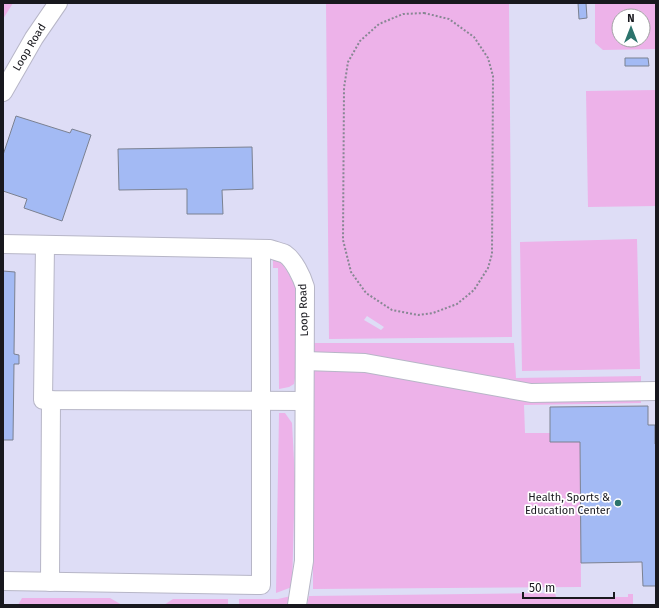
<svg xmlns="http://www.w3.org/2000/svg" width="659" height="608" font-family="'Fira Sans',sans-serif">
	<rect width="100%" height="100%" fill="#e9e8fa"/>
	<path fill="#deddf6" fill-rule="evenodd" d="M 3,3 L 656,3 L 656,605 L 3,605 ZM 619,16 L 643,16 L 643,40 L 619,40 Z"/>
	<g fill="#edb2e9" fill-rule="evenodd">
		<polygon points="3,3 13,3 3,19"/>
		<path d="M 326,3 L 509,3 L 512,337 L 329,339 ZM 367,316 L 384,327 L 381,330 L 364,320 Z"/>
		<path d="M 595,3 L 656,3 L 656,49 L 603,50 L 595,43 ZM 619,16 L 643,16 L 643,40 L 619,40 Z"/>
		<polygon points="656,90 656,206 588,207 586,91"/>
		<polygon points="637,239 640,369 522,371 520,242"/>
		<polygon points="273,259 279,259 287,271 295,286 295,378 294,384 289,387 279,389 278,268 273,268"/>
		<polygon points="313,343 514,343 516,378 641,376 641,403 524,405 525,433 550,433 550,441 580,442 581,587 313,589"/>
		<polygon points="279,413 285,413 292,423 295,479 292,587 276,593"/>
		<polygon points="555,593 556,597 628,597 628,594 633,594 633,605 307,605 309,596"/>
		<polygon points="291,596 289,605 239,605 239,599 278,599"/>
		<polygon points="22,598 110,598 122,605 18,605"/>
		<polygon points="173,599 228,599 228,605 164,605"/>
	</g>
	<g fill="#a3baf4" stroke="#7b8191">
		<polygon points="578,3 586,3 587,18 579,19"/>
		<polygon points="625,58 648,58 649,66 625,66"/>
		<polygon points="16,116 70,133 72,129 91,135 62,221 24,208 27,199 3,191 3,155"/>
		<polygon points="252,147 253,189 222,190 223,214 187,214 187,189 119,190 118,149"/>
		<polygon points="3,271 15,272 14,354 19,355 19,364 14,364 13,440 3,440"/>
		<polygon points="648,406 648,425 655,425 655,444 656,444 656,586 643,586 642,562 581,563 580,442 550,442 550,407"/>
	</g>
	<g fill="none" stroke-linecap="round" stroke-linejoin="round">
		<defs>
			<g id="minor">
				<polyline points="3,92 34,38 58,3"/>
				<path d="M 3,244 L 270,249 C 275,251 281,252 285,254 C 294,260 302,277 305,287 L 304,561 L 297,605"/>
				<polyline points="45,245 43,400 304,401"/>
				<polyline points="305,361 365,363 531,393 656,391"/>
				<polyline points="3,581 261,585 261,249"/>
				<polyline points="50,582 51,400"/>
			</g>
		</defs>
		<use href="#minor" stroke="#b7b6c7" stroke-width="20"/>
		<polygon stroke="#878793" stroke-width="2" stroke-dasharray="2 2" stroke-linecap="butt" points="424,13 449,19 474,37 488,58 493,76 492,254 488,268 474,290 457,304 433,313 418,315 392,310 366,293 351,272 343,240 344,88 348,62 360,41 379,24 403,14"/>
		<use href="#minor" stroke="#fff" stroke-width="18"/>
	</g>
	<circle fill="#2c746c" stroke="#fff" stroke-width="1.5" cx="618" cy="503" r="4"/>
	<g text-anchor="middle" stroke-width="3.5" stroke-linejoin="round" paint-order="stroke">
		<g font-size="11" fill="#18181e" stroke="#fff">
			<text transform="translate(29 47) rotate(-59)" y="4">Loop Road</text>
			<text transform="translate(303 310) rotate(-92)" y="4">Loop Road</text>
		</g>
		<g font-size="11" fill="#18181e" stroke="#fff" text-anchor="end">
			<text x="610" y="501">Health, Sports &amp;<tspan x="610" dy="13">Education Center</tspan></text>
		</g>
	</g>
	<rect width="659" height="608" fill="none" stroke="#18181e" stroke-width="8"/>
	<g transform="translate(631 28)"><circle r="19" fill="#ffffff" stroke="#a3a3a5"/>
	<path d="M0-3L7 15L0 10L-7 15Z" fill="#2c746c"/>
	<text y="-6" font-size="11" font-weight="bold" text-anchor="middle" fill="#18181e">N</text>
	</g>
	<path d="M523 592v6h91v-6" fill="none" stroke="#18181e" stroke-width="2"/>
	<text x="529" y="592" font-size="12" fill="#18181e" stroke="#ffffff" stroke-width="3" paint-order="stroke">50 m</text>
</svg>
